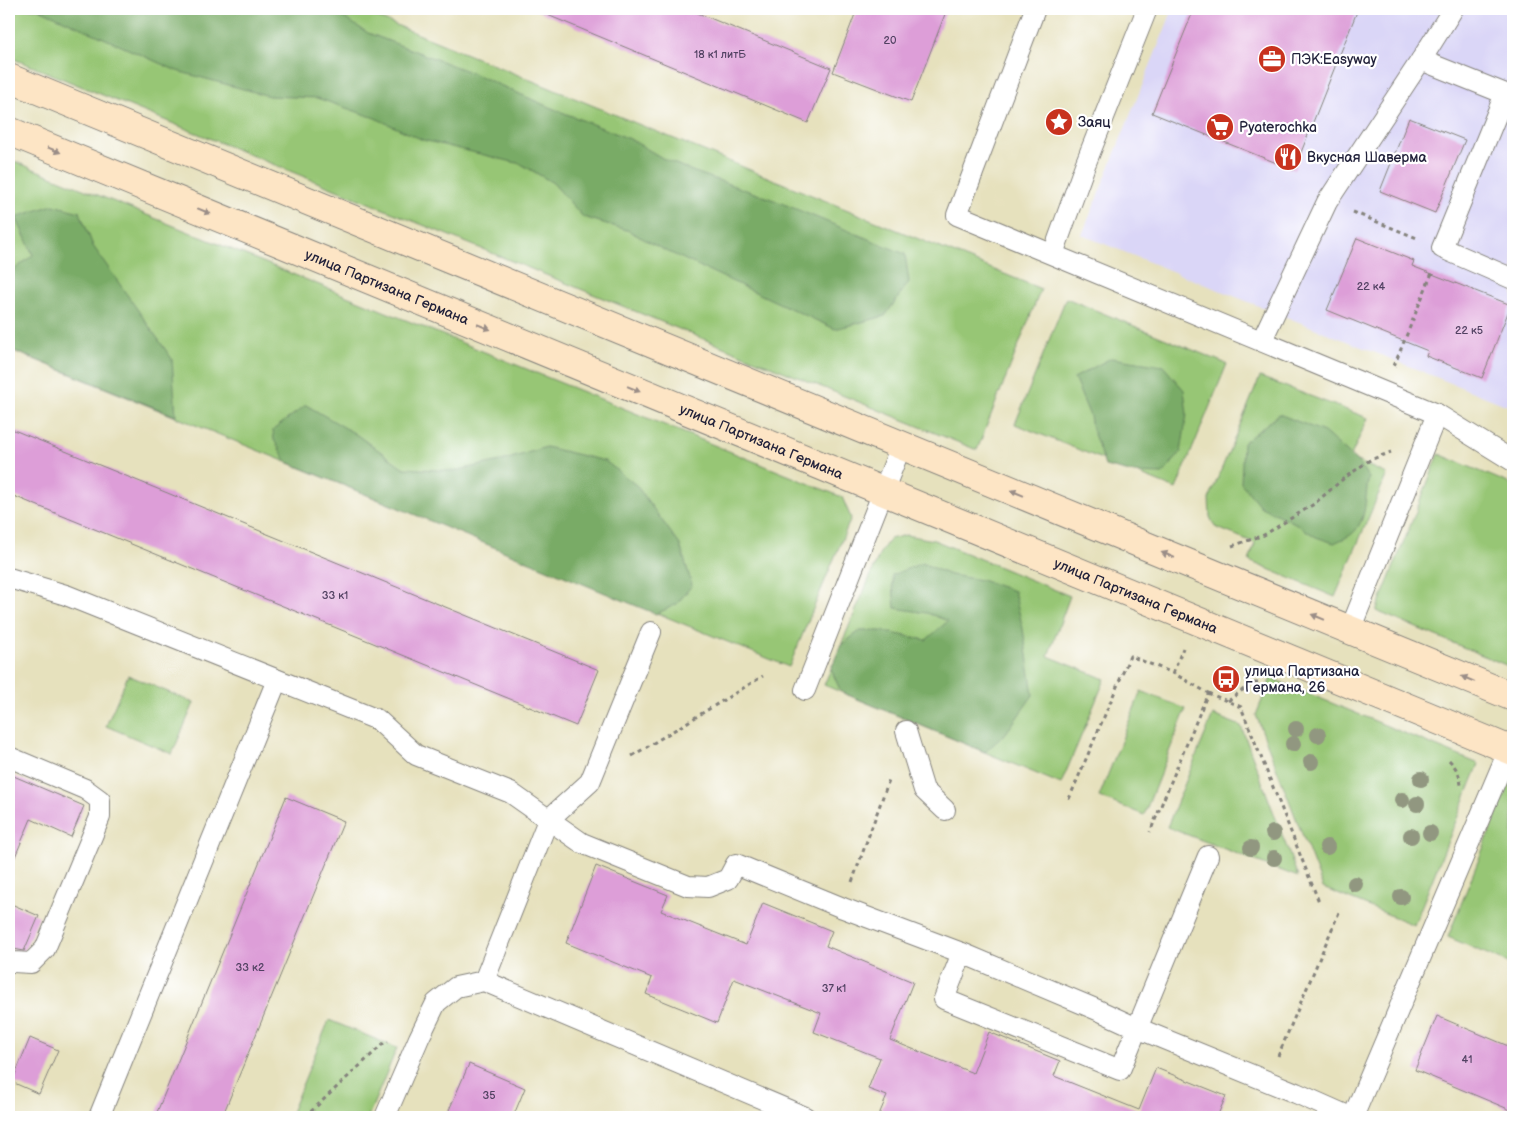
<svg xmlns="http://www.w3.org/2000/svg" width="1522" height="1126" font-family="'Balsamiq Sans',sans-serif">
	<rect width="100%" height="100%" fill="#fff"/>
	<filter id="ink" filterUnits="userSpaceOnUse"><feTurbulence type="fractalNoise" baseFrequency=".02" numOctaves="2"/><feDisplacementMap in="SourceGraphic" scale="10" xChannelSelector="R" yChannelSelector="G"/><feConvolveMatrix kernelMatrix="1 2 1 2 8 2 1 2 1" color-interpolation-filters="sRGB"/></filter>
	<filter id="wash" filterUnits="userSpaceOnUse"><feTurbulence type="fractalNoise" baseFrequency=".0096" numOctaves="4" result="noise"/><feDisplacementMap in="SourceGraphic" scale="20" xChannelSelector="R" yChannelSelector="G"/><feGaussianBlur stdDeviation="1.12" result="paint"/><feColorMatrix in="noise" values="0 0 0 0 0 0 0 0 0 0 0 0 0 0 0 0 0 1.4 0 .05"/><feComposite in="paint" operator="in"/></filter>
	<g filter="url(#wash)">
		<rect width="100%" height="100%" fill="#e6e1bd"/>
		<polygon fill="#dad6f7" points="1173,9 1513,9 1513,408 1082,235"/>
		<g fill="#97c675" stroke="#5c7458">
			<polygon points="9,9 357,9 1041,289 977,450 9,57"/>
			<polygon points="9,159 842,497 851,518 789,667 9,349"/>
			<polygon points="1066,298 1227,364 1176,489 1015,424"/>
			<polygon points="1260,377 1368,418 1350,458 1387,474 1335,597 1249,561 1255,543 1215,527 1210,517 1209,499"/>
			<polygon points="1439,454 1513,485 1513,668 1376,611"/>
			<polygon points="906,535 934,540 1070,596 1048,656 1105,679 1061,784 824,685 881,551 890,539"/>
			<polygon points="128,675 194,703 172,754 106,726"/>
			<polygon points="1271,678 1479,764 1414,925 1323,888 1256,715"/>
			<polygon points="1141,691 1186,709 1144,815 1099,797"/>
			<polygon points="1213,715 1241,726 1298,877 1167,827"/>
			<polygon points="1511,778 1513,779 1513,965 1448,937"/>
			<polygon points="329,1020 397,1048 368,1117 289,1117"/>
		</g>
		<g fill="#79ab66" stroke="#4e6650">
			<polygon points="39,9 330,9 368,33 475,74 549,107 630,139 664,159 692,171 774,200 905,254 909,282 885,316 835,329 662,249 627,230 583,217 553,183 521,164 423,140 375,118 317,98 269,96 177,71"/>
			<polygon points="53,205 80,212 93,246 172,359 176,416 9,349 9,274 33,255 16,217"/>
			<polygon points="1111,358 1163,366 1184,390 1187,414 1181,452 1163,474 1134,473 1105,466 1092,428 1090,416 1074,378"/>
			<polygon points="306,405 354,433 404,468 454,471 505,460 546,447 605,461 636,485 680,545 692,585 677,604 656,614 287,462 274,440 273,430"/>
			<path d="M 1279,414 L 1324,432 L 1358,462 L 1369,478 C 1364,497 1368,515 1355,531 C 1350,537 1340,540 1334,543 L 1316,537 L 1295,523 L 1261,507 L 1241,483 L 1243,443 Z"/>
			<polygon points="922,563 950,575 981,580 1014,591 1023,629 1033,695 1006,733 985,752 841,692 831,669 841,645 860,631 881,631 926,640 948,621 927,613 895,608 892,575"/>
		</g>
		<g id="blocks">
			<g fill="#dd9ed8">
				<polygon points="533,9 688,9 831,68 808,123"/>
				<polygon points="857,9 947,9 911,102 833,72"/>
				<polygon points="1194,9 1358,9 1294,170 1152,113"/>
				<polygon points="1409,118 1465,140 1435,213 1380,191"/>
				<polygon points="1357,238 1414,261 1412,266 1511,305 1482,378 1426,356 1428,351 1327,310"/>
				<polygon points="9,428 599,670 576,726 9,494"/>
				<polygon points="9,774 84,806 71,837 31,819 9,871"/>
				<polygon points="286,797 344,821 222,1117 155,1117"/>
				<polygon points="596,866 668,895 661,911 746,945 763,903 832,931 826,946 913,982 890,1040 973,1073 989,1032 1060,1061 1054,1076 1139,1110 1156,1068 1226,1096 1217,1117 878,1117 887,1096 868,1089 880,1058 814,1032 821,1013 734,979 717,1023 646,994 652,978 566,943"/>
				<polygon points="9,903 39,916 24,951 9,948"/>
				<polygon points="1437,1016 1513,1048 1513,1111 1415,1070"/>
				<polygon points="30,1038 58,1050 39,1094 12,1082"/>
				<polygon points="469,1064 525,1088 513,1117 446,1117"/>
			</g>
		</g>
	</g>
	<g filter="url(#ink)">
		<use href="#blocks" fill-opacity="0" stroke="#84827c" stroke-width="1"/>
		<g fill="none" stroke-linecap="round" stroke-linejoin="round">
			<defs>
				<g id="lane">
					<polyline points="1035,9 957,215 1437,414 1513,461"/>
					<polyline points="1421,60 1513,97"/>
					<polyline points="1505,94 1442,248 1513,279"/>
					<polyline points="1053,254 1085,165 1147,9"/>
					<polyline points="1262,340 1327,202 1421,60 1453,9"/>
					<polyline points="9,578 66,595 378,720 416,755 511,793 582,843 688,886 708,887 728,879 736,864 843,908 962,953 1100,1011 1137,1028 1296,1093 1350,1117"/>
					<polyline points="1350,630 1437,414"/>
					<polyline points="805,690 901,446"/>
					<polyline points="906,731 924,790 945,810"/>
					<polyline points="9,757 85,789 100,800 100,817 45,949 31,963 13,962 9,960"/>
					<polyline points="962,953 944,999 1120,1070 1208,856"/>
					<polyline points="484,981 548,820 590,782 651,632"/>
					<polyline points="99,1117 277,680"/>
					<polyline points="385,1117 419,1038 436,1003 456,987 484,981 805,1117"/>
					<polyline points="1353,1117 1509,749"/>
				</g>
				<g id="secondary">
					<polyline points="9,78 1513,697"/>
					<path id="s1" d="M 9,131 L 1513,751"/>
				</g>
			</defs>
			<use href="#lane" stroke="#84827c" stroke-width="22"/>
			<use href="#secondary" stroke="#84827c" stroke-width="30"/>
			<g stroke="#84827c" stroke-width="3" stroke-dasharray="4 4" stroke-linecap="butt">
				<polyline points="1353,212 1417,238"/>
				<polyline points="1394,366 1432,273"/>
				<polyline points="1232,546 1264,535 1314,504 1343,479 1370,460 1391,452"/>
				<polyline points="1173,673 1183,648"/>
				<polyline points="1208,693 1241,707 1319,902"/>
				<polyline points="1228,701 1252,683 1262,683"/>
				<polyline points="632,756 763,676"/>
				<path d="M 1449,760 C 1457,768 1461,777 1461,788"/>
				<polyline points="1069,799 1130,656 1173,673 1208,693 1150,832"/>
				<polyline points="852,882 890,777"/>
				<polyline points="1278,1056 1340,910"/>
				<polyline points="305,1117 384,1043 388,1042"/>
			</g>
			<use href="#lane" stroke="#fff" stroke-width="20"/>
			<use href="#secondary" stroke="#fde5c5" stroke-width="28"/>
		</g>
		<g fill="#919780">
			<circle cx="1296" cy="729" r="8"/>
			<circle cx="1318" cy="735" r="8"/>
			<circle cx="1293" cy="744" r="8"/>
			<circle cx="1311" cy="762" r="8"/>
			<circle cx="1421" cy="779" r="8"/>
			<circle cx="1402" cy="800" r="8"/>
			<circle cx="1417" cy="804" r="8"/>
			<circle cx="1273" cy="833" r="8"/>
			<circle cx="1430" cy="833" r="8"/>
			<circle cx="1411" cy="836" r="8"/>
			<circle cx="1327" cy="847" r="8"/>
			<circle cx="1251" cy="848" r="8"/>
			<circle cx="1274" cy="858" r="8"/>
			<circle cx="1355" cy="884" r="8"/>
			<circle cx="1401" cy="897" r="8"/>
		</g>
		<defs><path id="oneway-solid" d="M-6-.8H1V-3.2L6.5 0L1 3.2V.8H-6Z" transform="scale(1.25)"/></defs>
		<g fill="#9a8d87">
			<use href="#oneway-solid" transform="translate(54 150) rotate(22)"/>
			<use href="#oneway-solid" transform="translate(204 211) rotate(22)"/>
			<use href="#oneway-solid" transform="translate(484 327) rotate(22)"/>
			<use href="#oneway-solid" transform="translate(634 389) rotate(22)"/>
			<use href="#oneway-solid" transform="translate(1017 493) rotate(-158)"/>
			<use href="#oneway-solid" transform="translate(1168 555) rotate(-158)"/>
			<use href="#oneway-solid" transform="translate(1318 617) rotate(-158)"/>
			<use href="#oneway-solid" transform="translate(1468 679) rotate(-158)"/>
		</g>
	</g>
	<defs>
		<symbol id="office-disc" viewBox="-11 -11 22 22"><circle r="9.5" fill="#c8321e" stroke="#fff"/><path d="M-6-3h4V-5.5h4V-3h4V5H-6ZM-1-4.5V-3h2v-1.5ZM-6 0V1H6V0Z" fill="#fff"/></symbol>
		<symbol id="sight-disc" viewBox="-11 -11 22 22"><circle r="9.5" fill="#c8321e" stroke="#fff"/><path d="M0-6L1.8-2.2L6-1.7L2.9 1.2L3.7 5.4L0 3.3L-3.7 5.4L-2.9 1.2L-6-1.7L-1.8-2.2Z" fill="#fff"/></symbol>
		<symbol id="supermarket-disc" viewBox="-11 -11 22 22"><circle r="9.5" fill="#c8321e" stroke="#fff"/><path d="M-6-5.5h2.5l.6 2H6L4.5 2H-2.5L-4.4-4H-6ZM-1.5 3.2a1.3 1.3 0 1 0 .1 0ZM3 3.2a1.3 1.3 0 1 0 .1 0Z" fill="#fff"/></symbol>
		<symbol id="restaurant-disc" viewBox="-11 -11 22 22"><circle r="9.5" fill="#c8321e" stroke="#fff"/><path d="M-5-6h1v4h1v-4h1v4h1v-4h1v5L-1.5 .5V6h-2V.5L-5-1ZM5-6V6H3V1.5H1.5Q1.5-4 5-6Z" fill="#fff"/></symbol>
		<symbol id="bus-disc" viewBox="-11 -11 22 22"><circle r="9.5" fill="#c8321e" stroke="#fff"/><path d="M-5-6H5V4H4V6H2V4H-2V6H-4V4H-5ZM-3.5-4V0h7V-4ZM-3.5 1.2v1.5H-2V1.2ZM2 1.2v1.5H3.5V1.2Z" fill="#fff"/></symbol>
	</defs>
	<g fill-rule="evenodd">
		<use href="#office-disc" x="1256" y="43" width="32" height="32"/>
		<use href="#sight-disc" x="1043" y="106" width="32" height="32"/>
		<use href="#supermarket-disc" x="1204" y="111" width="32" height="32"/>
		<use href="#restaurant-disc" x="1272" y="141" width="32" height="32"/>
		<use href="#bus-disc" x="1210" y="663" width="32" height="32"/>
	</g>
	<g text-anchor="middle" stroke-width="4.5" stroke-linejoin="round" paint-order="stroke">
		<g font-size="11" fill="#514162">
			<text x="890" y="44">20</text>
			<text x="720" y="58">18 к1 литБ</text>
			<text x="1371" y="290">22 к4</text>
			<text x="1469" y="334">22 к5</text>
			<text x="335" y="599">33 к1</text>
			<text x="250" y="971">33 к2</text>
			<text x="834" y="992">37 к1</text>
			<text x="1467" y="1063">41</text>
			<text x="489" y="1099">35</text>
		</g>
		<g font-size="14" fill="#22223b" stroke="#fff" text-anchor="start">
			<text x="1291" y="64">ПЭК:Easyway</text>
			<text x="1078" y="127">Заяц</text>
			<text x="1239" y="132">Pyaterochka</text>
			<text x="1307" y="162">Вкусная Шаверма</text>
			<text x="1245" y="676">улица Партизана<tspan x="1245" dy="16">Германа, 26</tspan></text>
		</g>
		<g font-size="14" fill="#22223b" stroke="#fff">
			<text dy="5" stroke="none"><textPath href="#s1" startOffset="409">улица Партизана Германа</textPath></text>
			<text dy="5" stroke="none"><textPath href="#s1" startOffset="814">улица Партизана Германа</textPath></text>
			<text dy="5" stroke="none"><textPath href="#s1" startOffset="1219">улица Партизана Германа</textPath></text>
		</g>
	</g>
	<rect width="1522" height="1126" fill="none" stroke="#fff" stroke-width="30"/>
</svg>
